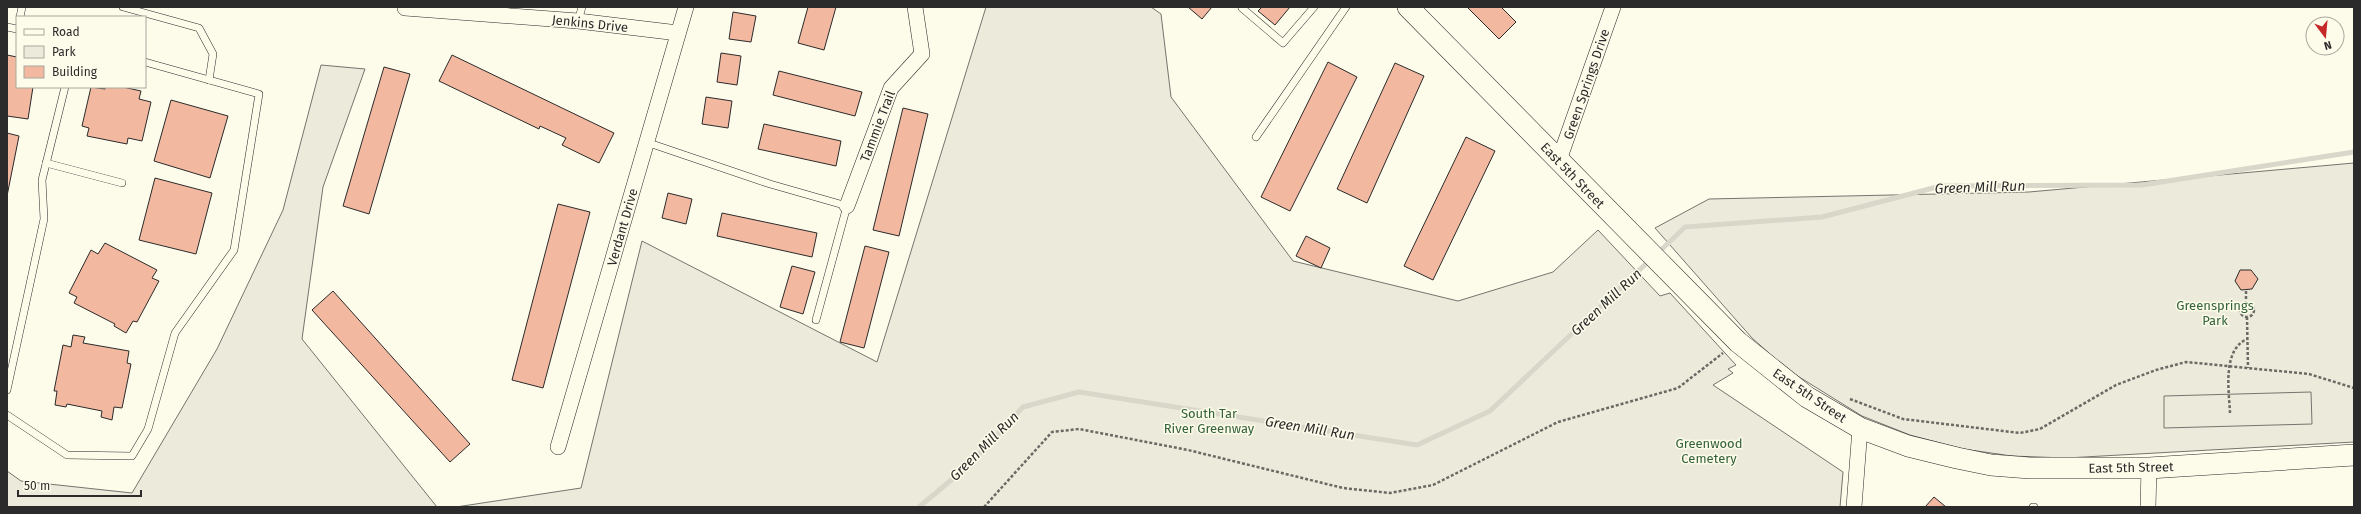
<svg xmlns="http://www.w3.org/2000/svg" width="2361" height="514" font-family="'Fira Sans',sans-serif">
	<rect width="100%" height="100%" fill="#fdfbea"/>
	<g fill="#ecebdb" stroke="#74746e">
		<polygon points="986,7 1151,7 1161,14 1171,97 1293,261 1458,301 1553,272 1598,230 1660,296 1670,293 1736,365 1728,369 1733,373 1713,385 1843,472 1840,507 456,507 581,488 642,241 877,362"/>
		<polygon points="321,65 365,69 323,187 302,339 437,507 7,507 7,471 21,481 132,493 217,349 283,210"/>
		<polygon points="2354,163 2354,442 2066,458 2012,456 1963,449 1910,435 1862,416 1788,370 1752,338 1655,228 1709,199 2029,192"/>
	</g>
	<polygon fill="#eceadb" stroke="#74746e" points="2311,392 2312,424 2164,428 2164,396"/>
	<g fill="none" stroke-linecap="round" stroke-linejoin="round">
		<g stroke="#d8d7c9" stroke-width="5">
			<polyline points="1657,254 1685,227 1822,217 1941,186 2142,185 2354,152"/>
			<polyline points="919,507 968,466 1023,407 1079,392 1417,445 1490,411 1651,259"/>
		</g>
	</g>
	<g fill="#f2b8a0" stroke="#2b2b2b">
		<polygon points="808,7 836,7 824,50 798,43"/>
		<polygon points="1188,7 1212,7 1202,19"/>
		<polygon points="1262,7 1290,7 1275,25 1258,11"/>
		<polygon points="1467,7 1501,7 1516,22 1499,39"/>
		<polygon points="733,12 756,16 751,42 729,39"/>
		<polygon points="721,53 741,56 737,85 717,82"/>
		<polygon points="7,55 17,57 17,87 33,87 28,119 7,116"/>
		<polygon points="452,55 614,133 599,163 562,145 566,138 540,126 539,129 439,81"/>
		<polygon points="1328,62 1357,77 1290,211 1261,197"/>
		<polygon points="1395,63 1424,76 1367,203 1337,189"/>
		<polygon points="384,67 410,74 369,214 343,206"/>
		<polygon points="779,71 862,92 855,116 773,95"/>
		<polygon points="91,87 105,89 105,87 123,87 141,91 139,99 151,102 142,141 128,138 127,144 87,136 89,128 82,126"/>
		<polygon points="706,97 732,101 728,128 702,124"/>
		<polygon points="171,100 228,116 210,178 154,161"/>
		<polygon points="903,108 928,114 899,236 873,230"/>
		<polygon points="764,124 841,141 836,166 758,149"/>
		<polygon points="7,133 19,136 7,196"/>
		<polygon points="1466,137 1495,151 1433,280 1404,266"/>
		<polygon points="155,178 212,193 196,254 139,240"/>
		<polygon points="668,193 692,199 686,224 662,218"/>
		<polygon points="558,204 590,212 543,388 512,380"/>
		<polygon points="722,213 817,233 812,257 717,236"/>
		<polygon points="1306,236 1330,248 1321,268 1296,256"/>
		<polygon points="105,243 157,270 152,278 159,281 137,322 133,321 126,333 114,326 115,324 74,303 77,297 69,293 91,250 98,254"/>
		<polygon points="865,246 889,252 864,348 840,342"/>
		<polygon points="792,266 815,272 803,314 780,307"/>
		<polygon points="2240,270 2251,270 2258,279 2252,289 2241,290 2235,281"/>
		<polygon points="333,291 470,444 450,462 312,310"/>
		<polygon points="73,335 85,337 83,343 129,351 127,363 131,364 122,408 114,407 112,420 101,417 102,411 67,404 66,407 55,405 57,391 54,391 63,345 71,347"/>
		<polygon points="1934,497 1946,507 1925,507"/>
	</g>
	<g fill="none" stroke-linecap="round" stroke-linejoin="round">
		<defs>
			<g id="service">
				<polyline points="123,7 199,28 213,54 209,80"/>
				<polyline points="1243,7 1242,8 1283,43 1314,7"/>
				<polyline points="20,17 22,7"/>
				<polyline points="578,21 582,7"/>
				<polyline points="7,27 17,29"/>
				<polyline points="1256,137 1346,7"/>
				<polyline points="646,142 770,184 847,206 816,320"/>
				<polyline points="46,163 122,183"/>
				<polyline points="7,390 44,219 42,180 65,87"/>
				<polyline points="7,415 67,455 132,456 148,429 175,333 234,250 259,94 145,62"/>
				<polyline points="2033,507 2034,507"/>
			</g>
			<g id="minor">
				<polyline points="405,8 578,21 678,33"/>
				<polyline points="1559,160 1613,7"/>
				<polyline points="847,206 891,88 922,54 915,7"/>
				<polyline points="558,447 686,7"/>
				<polyline points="1854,507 1860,428"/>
				<polyline points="2148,507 2149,468"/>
			</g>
			<polyline id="secondary" points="1408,7 1738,342 1807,397 1860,428 1908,446 1957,458 1991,465 2030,468 2149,468 2354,455"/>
		</defs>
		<use href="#service" stroke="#2b2b2b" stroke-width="8"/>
		<use href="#minor" stroke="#2b2b2b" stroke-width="16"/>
		<use href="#secondary" stroke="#2b2b2b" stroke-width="22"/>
		<g stroke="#6a6964" stroke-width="2.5" stroke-dasharray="3 2" stroke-linecap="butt">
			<circle cx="2247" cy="310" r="7"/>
			<polyline points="2246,304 2246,290"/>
			<polyline points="2247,317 2248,368"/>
			<polyline points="1850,399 1903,419 2020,433 2040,429 2116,385 2156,370 2186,362 2309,374 2354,388"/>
			<path d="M 2230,413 C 2229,391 2222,350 2247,339"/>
			<polyline points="984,507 1052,432 1079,429 1188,450 1343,488 1390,493 1433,485 1558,422 1678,388 1723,353"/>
		</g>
		<use href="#service" stroke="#fdfbea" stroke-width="7"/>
		<use href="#minor" stroke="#fdfbea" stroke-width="15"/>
		<use href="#secondary" stroke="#fdfbea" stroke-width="21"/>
	</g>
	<g text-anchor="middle" stroke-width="3" stroke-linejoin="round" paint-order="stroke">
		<g font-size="13" fill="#2b2b2b" stroke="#fdfbea">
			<text transform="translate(590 23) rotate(6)" y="5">Jenkins Drive</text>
			<text transform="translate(1586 84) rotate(-71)" y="5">Green Springs Drive</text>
			<text transform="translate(877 126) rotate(-69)" y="5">Tammie Trail</text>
			<text transform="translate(1573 175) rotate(46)" y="5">East 5th Street</text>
			<text transform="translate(622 227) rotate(-74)" y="5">Verdant Drive</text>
			<text transform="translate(1810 395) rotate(34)" y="5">East 5th Street</text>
			<text transform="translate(2131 467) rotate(-1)" y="5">East 5th Street</text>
		</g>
		<g font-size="13" fill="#34623c" stroke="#fdfbea">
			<text x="2215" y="310">Greensprings<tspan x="2215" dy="15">Park</tspan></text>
			<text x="1209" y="418">South Tar<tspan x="1209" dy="15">River Greenway</tspan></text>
			<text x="1709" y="448">Greenwood<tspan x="1709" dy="15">Cemetery</tspan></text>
		</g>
		<g font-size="14" font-style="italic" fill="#2b2b2b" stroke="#fdfbea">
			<text transform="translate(1980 187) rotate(-2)" y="5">Green Mill Run</text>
			<text transform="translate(1606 302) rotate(-43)" y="5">Green Mill Run</text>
			<text transform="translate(1310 428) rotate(9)" y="5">Green Mill Run</text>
			<text transform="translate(984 446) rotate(-45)" y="5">Green Mill Run</text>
		</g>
	</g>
	<rect width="2361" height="514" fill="none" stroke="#2b2b2b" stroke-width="16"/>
	<rect x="16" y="16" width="130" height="72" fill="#fdfbea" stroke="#a9a89e"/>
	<rect x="24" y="29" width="20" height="6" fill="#fdfbea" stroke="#a9a89e"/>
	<text x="52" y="36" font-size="12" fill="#2b2b2b">Road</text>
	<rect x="24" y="46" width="20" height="12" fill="#ecebdb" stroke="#a9a89e"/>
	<text x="52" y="56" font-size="12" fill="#2b2b2b">Park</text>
	<rect x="24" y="66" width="20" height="12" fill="#f2b8a0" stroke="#a9a89e"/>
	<text x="52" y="76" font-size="12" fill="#2b2b2b">Building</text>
	<g transform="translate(2325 36) rotate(164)"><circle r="19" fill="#fdfbea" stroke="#a9a89e"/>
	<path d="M0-3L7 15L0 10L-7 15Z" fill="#c62828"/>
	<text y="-6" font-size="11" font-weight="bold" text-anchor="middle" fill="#2b2b2b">N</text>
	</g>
	<path d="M18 490v6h123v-6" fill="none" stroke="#2b2b2b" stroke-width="2"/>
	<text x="24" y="490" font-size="12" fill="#2b2b2b" stroke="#fdfbea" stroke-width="3" paint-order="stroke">50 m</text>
</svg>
